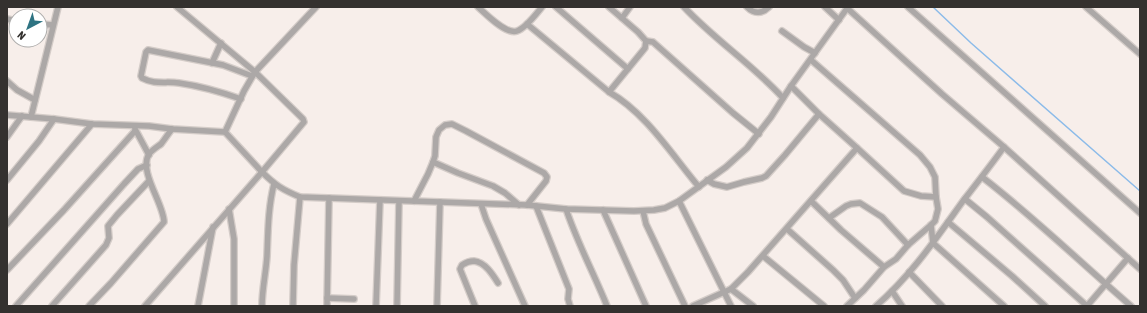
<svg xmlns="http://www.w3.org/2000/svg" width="1147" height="313" font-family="'Asap Condensed',sans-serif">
	<rect width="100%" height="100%" fill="#f7eeea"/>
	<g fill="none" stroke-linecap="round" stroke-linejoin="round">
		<polyline stroke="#8cbbe9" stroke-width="1.5" points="933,7 971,43 1140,191"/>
		<defs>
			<g id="minor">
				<polyline points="177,7 255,72 300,116 303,119 304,122 262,172 225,132"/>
				<path d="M 478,7 C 486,14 506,35 517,31 C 526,28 536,14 542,7"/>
				<polyline points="556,7 628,69"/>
				<polyline points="609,7 638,32 646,41 645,48 609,92"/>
				<path d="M 684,7 C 715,40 753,65 783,98"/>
				<path d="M 747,7 C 754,14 762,14 769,7"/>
				<polyline points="825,7 839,20"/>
				<polyline points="908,7 1140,213"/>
				<polyline points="1086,7 1140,54"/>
				<polyline points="847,8 942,94 1004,147 1140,269"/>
				<polyline points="622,18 630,7"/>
				<polyline points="7,19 16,21"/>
				<polyline points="40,24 53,25"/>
				<path d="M 527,24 L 609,92 C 646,113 672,155 699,187"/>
				<polyline points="782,31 804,47 815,53"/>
				<polyline points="646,41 653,42 733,113 759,134"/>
				<polyline points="811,60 920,155 930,167 935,177 936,197 938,209 935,221 931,225 908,245 896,259 884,267 864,290 847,306"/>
				<polyline points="212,63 221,43"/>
				<polyline points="7,81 17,90 35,100"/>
				<polyline points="791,86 819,114 857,148 904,191 921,196 936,197"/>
				<path d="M 241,99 C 221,92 200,86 179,83 C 166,81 155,85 142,78 L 141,76 L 146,52 L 148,50 L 223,65 L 252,76"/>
				<polyline points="7,115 54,119 92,124 149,126 172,129 225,132 244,91 255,72 316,7"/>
				<polyline points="31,117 58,7"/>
				<polyline points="135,129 149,155"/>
				<polyline points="7,137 22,116"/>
				<polyline points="433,162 458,173 493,186 505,193 519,205"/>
				<path d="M 982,177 C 1034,217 1081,263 1131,306"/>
				<polyline points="7,180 39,141 54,119"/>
				<polyline points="707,180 714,184 727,187 744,182 762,178 766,176 785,155 819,114"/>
				<polyline points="965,199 987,217 1087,306 1128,258"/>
				<polyline points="414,201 428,174 433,162 435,156 436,137 439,130 445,125 452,124 466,131 544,173 547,177 546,181 527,205"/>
				<polyline points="679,201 731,306"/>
				<polyline points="811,201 841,230 884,267"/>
				<polyline points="481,204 486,219 525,306"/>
				<polyline points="536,206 569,289 568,299 570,306"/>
				<polyline points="229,209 234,239 234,306"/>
				<path d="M 566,209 C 577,242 594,274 607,306"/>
				<polyline points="603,210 646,306"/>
				<polyline points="643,211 646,224 685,306"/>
				<polyline points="829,218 846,206 851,204 860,203 882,217 908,245"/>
				<polyline points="948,222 1012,276 1045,306"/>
				<polyline points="7,224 92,124"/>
				<polyline points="931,225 933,243 1004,306"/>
				<polyline points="787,229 833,270 843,280 855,298"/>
				<polyline points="763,256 824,306"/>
				<polyline points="7,270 64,210 135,131"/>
				<polyline points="909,272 942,306"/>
				<polyline points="731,289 753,306"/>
				<polyline points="892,291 902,306"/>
				<polyline points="327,298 354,299"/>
				<polyline points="16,306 124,184 138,169 147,165"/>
				<polyline points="52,306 106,245 109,238 108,226 117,215 149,181"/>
				<path d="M 89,306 L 111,283 L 164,222 C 164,204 138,171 149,154 C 152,150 157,147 161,144 C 165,139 168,134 172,129"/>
				<path d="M 145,306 L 262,172 C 275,185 283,190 300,197 L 527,205 L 566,209 L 634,211 L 654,210 L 665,208 L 679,201 L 726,167 L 747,148 L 771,117 L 791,86 L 848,7"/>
				<polyline points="198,306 213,227"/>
				<path d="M 262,306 C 262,289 266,273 267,256 C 268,232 268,208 274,184"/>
				<polyline points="293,306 294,265 300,197"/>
				<polyline points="327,306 329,198"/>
				<polyline points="376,306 380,200"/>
				<polyline points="397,306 399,201"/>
				<polyline points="437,306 440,202"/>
				<path d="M 475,306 L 460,269 L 462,265 C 465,263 470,261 474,261 C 485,262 493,275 498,283"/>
				<polyline points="693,306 731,289 748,272 857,148"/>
				<path d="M 876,306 C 911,276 937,237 963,201 C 977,183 991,165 1004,147"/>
			</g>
		</defs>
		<use href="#minor" stroke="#d4ccc8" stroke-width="8"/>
		<use href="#minor" stroke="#aca8a7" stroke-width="5.5"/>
	</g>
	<rect width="1147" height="313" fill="none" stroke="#34312f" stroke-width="16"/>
	<g transform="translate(28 28) rotate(221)"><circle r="19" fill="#ffffff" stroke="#aeadac"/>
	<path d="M0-3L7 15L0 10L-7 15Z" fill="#2e7382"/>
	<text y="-6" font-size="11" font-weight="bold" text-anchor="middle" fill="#34312f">N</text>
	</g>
</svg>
